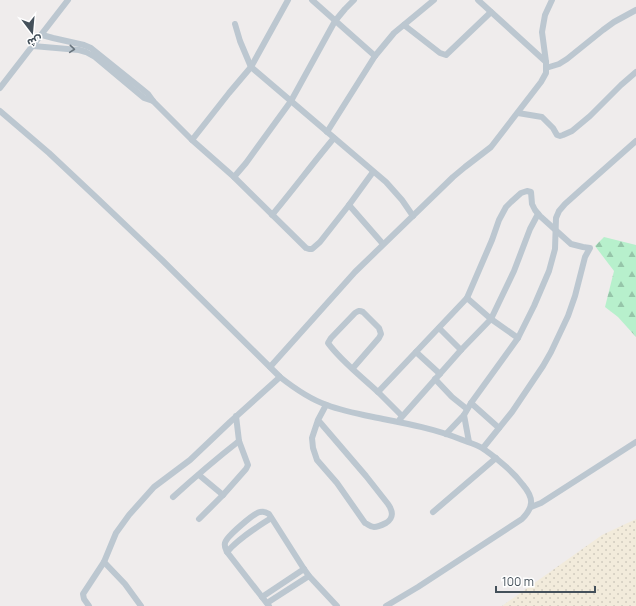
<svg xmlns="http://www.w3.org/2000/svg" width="636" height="606" font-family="Manrope,'Noto Sans Arabic',sans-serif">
	<defs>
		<pattern id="forest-firs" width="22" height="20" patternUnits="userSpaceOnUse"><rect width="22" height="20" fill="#b7f0cc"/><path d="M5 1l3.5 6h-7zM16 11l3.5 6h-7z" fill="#96c5a9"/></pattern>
		<pattern id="sand-dots" width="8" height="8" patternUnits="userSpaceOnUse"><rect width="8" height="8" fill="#f2ebdb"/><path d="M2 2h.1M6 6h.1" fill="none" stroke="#d1cbbe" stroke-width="1.8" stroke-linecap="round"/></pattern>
	</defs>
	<rect width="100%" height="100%" fill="#efecec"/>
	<polygon fill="url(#forest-firs)" points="604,237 636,245 636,337 618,317 605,307 614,271 595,246"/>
	<polygon fill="url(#sand-dots)" points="636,519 636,606 502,606 602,535"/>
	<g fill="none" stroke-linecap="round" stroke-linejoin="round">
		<g stroke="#bcc7d0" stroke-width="6">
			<polyline points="312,0 375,56"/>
			<polyline points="478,0 546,62"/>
			<polyline points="235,24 240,41 251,67 386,182 402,200 413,216"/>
			<polyline points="404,25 440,53 446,55 491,12"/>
			<polyline points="42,35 53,38 84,45 91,48 142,89 148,94 153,101 192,140 234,177 306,248 309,249 312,249 320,242 349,205 373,172"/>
			<polyline points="33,46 79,50 86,52 95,57 144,98 153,101"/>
			<polyline points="546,68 559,64 567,59 603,30 614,22 636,10"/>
			<polyline points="0,88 68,0"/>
			<path d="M 0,111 L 49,153 L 99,200 L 162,260 L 280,377 C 294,388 309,399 327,405 C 345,412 364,415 383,419 C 409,424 435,429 460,439 C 467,442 475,444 482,448 C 490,453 497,459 504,465 C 511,471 517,477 523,485 C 534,498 534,507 522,519 L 418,587 L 386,606"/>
			<polyline points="518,113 542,117 553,128 557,135 560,136 563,135 572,131 590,116 621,85 636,72"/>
			<polyline points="327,132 375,56 394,33 434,0"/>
			<polyline points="192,140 229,93 251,67 288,0"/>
			<polyline points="234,177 246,163 291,101 335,21 345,9 354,0"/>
			<polyline points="349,205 383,244"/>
			<path d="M 272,215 C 293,190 313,163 334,138"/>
			<polyline points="467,298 491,319 518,338"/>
			<polyline points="439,328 461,350"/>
			<polyline points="416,352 440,374"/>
			<polyline points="270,367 355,272 453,177 465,167 491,147 541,82 546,73 546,62 542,32 545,15 552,0"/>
			<path d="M 353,368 L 379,338 L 381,334 L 379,328 L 363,312 C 359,310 358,311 355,313 L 331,338 L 328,343 C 341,361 362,377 378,392"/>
			<polyline points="435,379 452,397 467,409"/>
			<polyline points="471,403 499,428"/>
			<polyline points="464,415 469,442"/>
			<polyline points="402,416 378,392 467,298 492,240 499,220 506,207 511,202 521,193 527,191 531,192 532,204 535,210 540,216 571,244 583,247 590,248 585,257 575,296 568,316 551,352 543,366 512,412 483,448"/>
			<polyline points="400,419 461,350 491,319 514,271 530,229 538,214"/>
			<path d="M 318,420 L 366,476 L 388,504 C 393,511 394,518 386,523 C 382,525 378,527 374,527 C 370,527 368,524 365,523 L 337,483 L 317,460 L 313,448 L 312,438 L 318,420 L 326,405"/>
			<polyline points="446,434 464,415 471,403 518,338 534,306 549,271 555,249 556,218 559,211 565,204 584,187 636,141"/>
			<polyline points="199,475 223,495"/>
			<path d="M 173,497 C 195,477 216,459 239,441"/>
			<polyline points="531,507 541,503 636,442"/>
			<polyline points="433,512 496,458"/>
			<polyline points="199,519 223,495 246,469 248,465 239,441 236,416"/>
			<path d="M 227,552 C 239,538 256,528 271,518"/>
			<polyline points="104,562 125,584 141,606"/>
			<polyline points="262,597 304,569"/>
			<polyline points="267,603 309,576"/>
			<polyline points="89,606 84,599 83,594 104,562 116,533 129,515 154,487 190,460 230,422 280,377"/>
			<path d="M 269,606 L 227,552 C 226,549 224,547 225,543 C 226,537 254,513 260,512 C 264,511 266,512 269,514 L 304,569 L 309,576 L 337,606"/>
		</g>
	</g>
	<defs><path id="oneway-chevron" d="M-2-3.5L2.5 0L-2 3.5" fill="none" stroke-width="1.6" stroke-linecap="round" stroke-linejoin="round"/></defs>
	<use stroke="#68747d" href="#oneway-chevron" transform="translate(72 49) rotate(5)"/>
	<g transform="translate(32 32) rotate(164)" stroke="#ffffff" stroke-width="3" paint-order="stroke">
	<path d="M0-3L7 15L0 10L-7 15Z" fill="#44505a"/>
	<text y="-6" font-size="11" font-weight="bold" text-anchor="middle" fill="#44505a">ش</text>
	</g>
	<path d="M496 586v6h99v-6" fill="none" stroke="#44505a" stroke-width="2"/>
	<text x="502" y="586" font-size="12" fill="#44505a" stroke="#ffffff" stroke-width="3" paint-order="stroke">100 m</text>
</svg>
